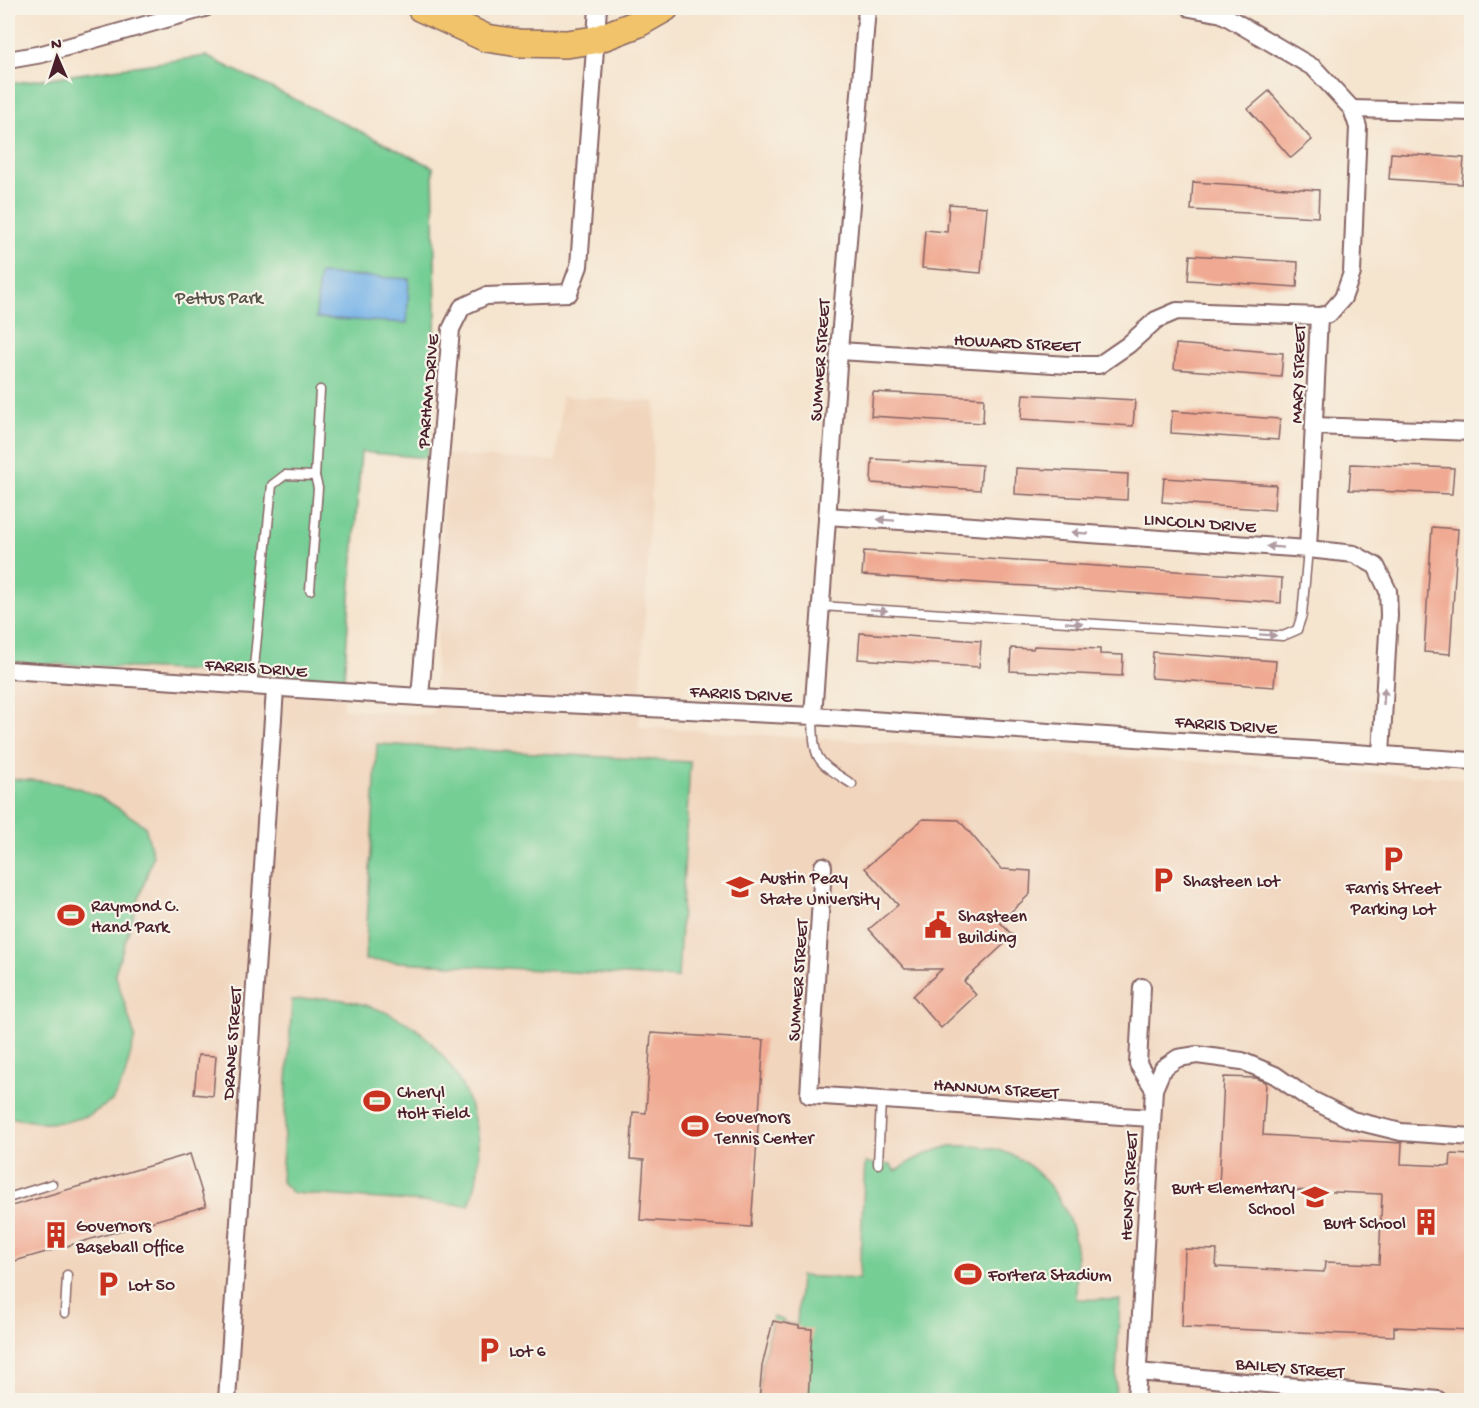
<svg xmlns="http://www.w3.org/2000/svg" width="1479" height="1408" font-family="'Gochi Hand',sans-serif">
	<rect width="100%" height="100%" fill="#f7f3e8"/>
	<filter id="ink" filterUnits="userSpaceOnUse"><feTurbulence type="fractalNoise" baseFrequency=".0167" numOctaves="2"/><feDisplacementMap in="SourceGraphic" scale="12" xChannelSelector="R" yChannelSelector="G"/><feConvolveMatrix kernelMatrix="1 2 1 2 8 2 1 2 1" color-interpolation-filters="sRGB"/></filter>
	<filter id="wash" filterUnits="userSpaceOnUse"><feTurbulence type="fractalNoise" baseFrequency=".008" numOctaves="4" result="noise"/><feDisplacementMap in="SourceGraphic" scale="24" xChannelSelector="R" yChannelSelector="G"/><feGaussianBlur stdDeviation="1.35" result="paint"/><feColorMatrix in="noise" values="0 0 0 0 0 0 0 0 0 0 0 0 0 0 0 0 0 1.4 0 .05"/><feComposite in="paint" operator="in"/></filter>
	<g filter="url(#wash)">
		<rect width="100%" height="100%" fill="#f5e4ce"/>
		<polygon fill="#f1d5bd" points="562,396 656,402 639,727 1471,779 1471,1400 8,1400 8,662 344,678 343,709 433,715 446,455 556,461"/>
		<g fill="#74ce94" stroke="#5f7660" stroke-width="1.5">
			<polygon points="206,56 433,167 436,312 427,458 361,452 344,678 8,662 8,84"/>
			<polygon points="377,744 690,762 678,978 365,960"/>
			<path d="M 8,779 C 30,780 57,781 78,788 C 102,796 124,812 145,826 L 153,856 L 115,973 L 135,1037 L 124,1079 L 112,1101 L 90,1115 L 65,1122 L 44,1123 L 8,1117 Z"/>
			<path d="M 328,998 C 360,1001 393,1012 418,1030 C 424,1035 430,1041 435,1047 C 473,1088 491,1151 469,1205 L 292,1193 L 281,1181 L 292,1000 Z"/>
			<path d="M 950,1146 C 964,1146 977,1145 991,1148 C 1037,1157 1070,1203 1076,1248 C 1078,1264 1076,1282 1076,1299 L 1120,1300 L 1115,1400 L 759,1400 L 762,1366 L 773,1317 L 783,1320 L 784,1323 L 797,1325 L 800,1276 L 859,1279 L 865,1163 L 891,1165 L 895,1171 C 902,1169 905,1164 912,1161 C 924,1154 936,1150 950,1146 Z"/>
		</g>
		<polygon fill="#76b3e8" stroke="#60698a" stroke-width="1.5" points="319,274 409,279 407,323 316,318"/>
		<g id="blocks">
			<g fill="#f0aa93">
				<polygon points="1269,91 1312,140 1291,158 1248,109"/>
				<polygon points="1391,153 1464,158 1462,184 1389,179"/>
				<polygon points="1193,182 1319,190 1318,217 1191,210"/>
				<polygon points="949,204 987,207 981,273 922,268 925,230 947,232"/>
				<polygon points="1190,255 1298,262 1297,287 1188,280"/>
				<polygon points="1176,344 1283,353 1281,377 1174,369"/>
				<polygon points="873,392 984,398 983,423 871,416"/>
				<polygon points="1023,394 1135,400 1133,426 1021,419"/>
				<polygon points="1172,411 1280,419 1278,440 1171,433"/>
				<polygon points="872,459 982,465 980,490 871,483"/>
				<polygon points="1351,464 1454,468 1452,494 1349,490"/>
				<polygon points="1016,468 1128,474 1127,500 1015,494"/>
				<polygon points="1164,478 1276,485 1274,510 1162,502"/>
				<polygon points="1432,527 1458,529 1450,654 1424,652"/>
				<polygon points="864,551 1282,578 1281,603 862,575"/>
				<polygon points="860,633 981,641 979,667 858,659"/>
				<polygon points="1034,646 1100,649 1100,654 1123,655 1122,676 1010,671 1011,648 1033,649"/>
				<polygon points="1153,652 1276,661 1274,687 1151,678"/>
				<polygon points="923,819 959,820 1001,869 1031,871 1030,894 1000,922 1013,936 964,981 976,995 941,1028 913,996 942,969 905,969 869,929 898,905 865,868"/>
				<polygon points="651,1033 764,1040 751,1227 640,1220 644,1160 630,1159 633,1112 646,1113"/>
				<polygon points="198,1055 216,1056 213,1096 194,1094"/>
				<polygon points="1224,1077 1256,1078 1266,1082 1263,1135 1402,1143 1401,1164 1450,1166 1451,1154 1472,1155 1472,1330 1394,1327 1394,1336 1182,1327 1185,1249 1217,1250 1216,1267 1324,1272 1325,1262 1379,1264 1382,1194 1219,1187"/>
				<polygon points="190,1154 206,1206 8,1263 8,1207"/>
				<polygon points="773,1321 799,1326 799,1328 812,1329 808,1401 759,1401 762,1366"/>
			</g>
		</g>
	</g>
	<g filter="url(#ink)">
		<use href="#blocks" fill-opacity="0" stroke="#866464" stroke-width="1.5"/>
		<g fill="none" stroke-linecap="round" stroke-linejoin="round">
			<defs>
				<g id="service">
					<polyline points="310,590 318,488 315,476"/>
					<polyline points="821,606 1283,636 1297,630 1302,615 1308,549"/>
					<polyline points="252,687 272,485 285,475 315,476 320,390"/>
					<path d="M 813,716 C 814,762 815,760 852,784"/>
					<polyline points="878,1164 881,1100"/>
					<polyline points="8,1198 52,1184"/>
					<polyline points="65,1313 67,1275"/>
				</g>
				<g id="minor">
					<polyline points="1190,8 1222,14 1314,68 1352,109 1358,127 1352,273 1343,298 1329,314 1319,316 1308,549"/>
					<polyline points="8,60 42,54 205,8"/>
					<polyline points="1352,109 1472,112"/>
					<polyline points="839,351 1069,365 1099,365 1128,345 1156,320 1177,311 1319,316"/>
					<polyline points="1314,426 1472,432"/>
					<polyline points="827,516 1308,549 1354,554 1376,566 1388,591 1389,615 1381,754"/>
					<polyline points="8,670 420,697 813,716 1472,761"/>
					<polyline points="420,697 451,329 462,307 486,296 569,293 579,266 598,8"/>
					<polyline points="813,716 839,351 867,8"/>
					<polyline points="823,866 809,1095 1151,1118"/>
					<polyline points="1142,987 1138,1064 1154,1089"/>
					<polyline points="1138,1372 1438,1400"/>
					<polyline points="227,1400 275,689"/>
					<polyline points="1136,1400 1154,1089 1163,1068 1178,1058 1197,1055 1242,1061 1275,1075 1308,1098 1352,1120 1401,1132 1472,1137"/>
				</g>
				<polyline id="trunk" points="421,8 486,38 519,43 566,44 595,40 637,24 665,8"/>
			</defs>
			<use href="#service" stroke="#866464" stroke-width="11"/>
			<use href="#minor" stroke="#866464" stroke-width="20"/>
			<use href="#trunk" stroke="#866464" stroke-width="30"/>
			<use href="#service" stroke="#fff" stroke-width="8"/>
			<use href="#minor" stroke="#fff" stroke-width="16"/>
			<use href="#trunk" stroke="#f1c36a" stroke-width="27"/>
		</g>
		<defs><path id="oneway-solid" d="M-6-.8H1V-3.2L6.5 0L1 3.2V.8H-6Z" transform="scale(1.5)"/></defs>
		<g fill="#ae9aa0">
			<use href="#oneway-solid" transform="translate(886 520) rotate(-176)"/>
			<use href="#oneway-solid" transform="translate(1080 533) rotate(-176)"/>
			<use href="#oneway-solid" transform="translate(1275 547) rotate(-176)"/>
			<use href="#oneway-solid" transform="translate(879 610) rotate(4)"/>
			<use href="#oneway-solid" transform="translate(1074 623) rotate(4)"/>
			<use href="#oneway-solid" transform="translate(1268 635) rotate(4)"/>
			<use href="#oneway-solid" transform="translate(1384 696) rotate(-87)"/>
		</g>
	</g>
	<defs>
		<symbol id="parking-bare" viewBox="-9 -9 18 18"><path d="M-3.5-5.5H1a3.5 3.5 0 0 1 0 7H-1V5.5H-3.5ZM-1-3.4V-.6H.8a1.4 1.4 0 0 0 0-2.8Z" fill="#c8321e" stroke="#f7f3e8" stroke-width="2.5" paint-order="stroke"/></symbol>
		<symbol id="university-bare" viewBox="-9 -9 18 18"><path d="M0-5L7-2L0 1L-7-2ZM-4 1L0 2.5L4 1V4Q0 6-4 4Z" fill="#c8321e" stroke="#f7f3e8" stroke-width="2.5" paint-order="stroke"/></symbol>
		<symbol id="stadium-bare" viewBox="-9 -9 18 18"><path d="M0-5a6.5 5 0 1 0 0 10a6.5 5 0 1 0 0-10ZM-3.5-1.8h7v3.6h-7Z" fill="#c8321e" stroke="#f7f3e8" stroke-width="2.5" paint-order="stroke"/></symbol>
		<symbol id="civic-bare" viewBox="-9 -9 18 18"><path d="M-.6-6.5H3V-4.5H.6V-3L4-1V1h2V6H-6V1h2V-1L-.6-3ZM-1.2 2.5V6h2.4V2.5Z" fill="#c8321e" stroke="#f7f3e8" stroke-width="2.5" paint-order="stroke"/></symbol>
		<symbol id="school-bare" viewBox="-9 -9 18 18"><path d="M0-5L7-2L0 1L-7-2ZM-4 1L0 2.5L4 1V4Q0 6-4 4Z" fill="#c8321e" stroke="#f7f3e8" stroke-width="2.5" paint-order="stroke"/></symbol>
		<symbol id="building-bare" viewBox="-9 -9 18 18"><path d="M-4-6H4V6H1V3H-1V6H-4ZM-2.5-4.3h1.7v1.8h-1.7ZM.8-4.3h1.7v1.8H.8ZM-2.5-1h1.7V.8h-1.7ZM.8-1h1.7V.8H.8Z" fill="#c8321e" stroke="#f7f3e8" stroke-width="2.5" paint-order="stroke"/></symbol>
	</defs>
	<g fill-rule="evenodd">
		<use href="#parking-bare" x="1374" y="840" width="38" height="38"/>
		<use href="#parking-bare" x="1144" y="861" width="38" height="38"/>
		<use href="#university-bare" x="721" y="868" width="38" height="38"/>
		<use href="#stadium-bare" x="52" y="896" width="38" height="38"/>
		<use href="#civic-bare" x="919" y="906" width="38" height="38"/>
		<use href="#stadium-bare" x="358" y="1082" width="38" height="38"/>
		<use href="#stadium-bare" x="676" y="1107" width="38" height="38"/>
		<use href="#school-bare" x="1296" y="1178" width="38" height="38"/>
		<use href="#building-bare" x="1407" y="1203" width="38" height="38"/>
		<use href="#building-bare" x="37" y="1216" width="38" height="38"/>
		<use href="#stadium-bare" x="949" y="1255" width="38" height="38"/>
		<use href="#parking-bare" x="89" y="1265" width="38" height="38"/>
		<use href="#parking-bare" x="470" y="1331" width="38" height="38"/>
	</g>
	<g text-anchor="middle" stroke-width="4.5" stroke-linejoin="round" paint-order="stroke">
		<g font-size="18" fill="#57544a" stroke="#f7f3e8">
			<text x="219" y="303">Pettus Park</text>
		</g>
		<g font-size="18" fill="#4a1f2b" stroke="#f7f3e8">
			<text transform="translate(1017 342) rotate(3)" y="6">HOWARD STREET</text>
			<text transform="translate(819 360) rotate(-86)" y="6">SUMMER STREET</text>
			<text transform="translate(1297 374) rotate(-88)" y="6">MARY STREET</text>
			<text transform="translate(427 391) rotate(-85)" y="6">PARHAM DRIVE</text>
			<text transform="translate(1200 522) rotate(4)" y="6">LINCOLN DRIVE</text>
			<text transform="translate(256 667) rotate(4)" y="6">FARRIS DRIVE</text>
			<text transform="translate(741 693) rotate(3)" y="6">FARRIS DRIVE</text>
			<text transform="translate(1226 724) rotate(4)" y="6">FARRIS DRIVE</text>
			<text transform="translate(797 980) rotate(-86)" y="6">SUMMER STREET</text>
			<text transform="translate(231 1043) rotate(-86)" y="6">DRANE STREET</text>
			<text transform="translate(996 1088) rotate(4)" y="6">HANNUM STREET</text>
			<text transform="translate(1128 1186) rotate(-87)" y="6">HENRY STREET</text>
			<text transform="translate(1290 1367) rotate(5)" y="6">BAILEY STREET</text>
		</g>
		<g font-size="18" fill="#4a1f2b" stroke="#f7f3e8" text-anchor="start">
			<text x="760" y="883">Austin Peay<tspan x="760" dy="21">State University</tspan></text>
			<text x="1183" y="886">Shasteen Lot</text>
			<text x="1393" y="893" text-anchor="middle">Farris Street<tspan x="1393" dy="21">Parking Lot</tspan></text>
			<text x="91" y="911">Raymond C.<tspan x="91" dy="21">Hand Park</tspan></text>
			<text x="958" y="921">Shasteen<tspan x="958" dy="21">Building</tspan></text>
			<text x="397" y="1097">Cheryl<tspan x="397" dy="21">Holt Field</tspan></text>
			<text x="715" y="1122">Governors<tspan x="715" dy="21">Tennis Center</tspan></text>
			<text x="1295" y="1193" text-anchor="end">Burt Elementary<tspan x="1295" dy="21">School</tspan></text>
			<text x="1406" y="1228" text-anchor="end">Burt School</text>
			<text x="76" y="1231">Governors<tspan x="76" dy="21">Baseball Office</tspan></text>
			<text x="988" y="1280">Fortera Stadium</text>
			<text x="128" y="1290">Lot 50</text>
			<text x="509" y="1356">Lot 6</text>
		</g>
	</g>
	<rect width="1479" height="1408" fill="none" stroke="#f7f3e8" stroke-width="30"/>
	<g transform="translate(57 57) rotate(357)" stroke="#f7f3e8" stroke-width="4.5" paint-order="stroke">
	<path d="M0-4.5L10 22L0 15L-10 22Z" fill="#4a1f2b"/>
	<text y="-9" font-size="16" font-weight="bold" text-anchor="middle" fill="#4a1f2b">N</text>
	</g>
</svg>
